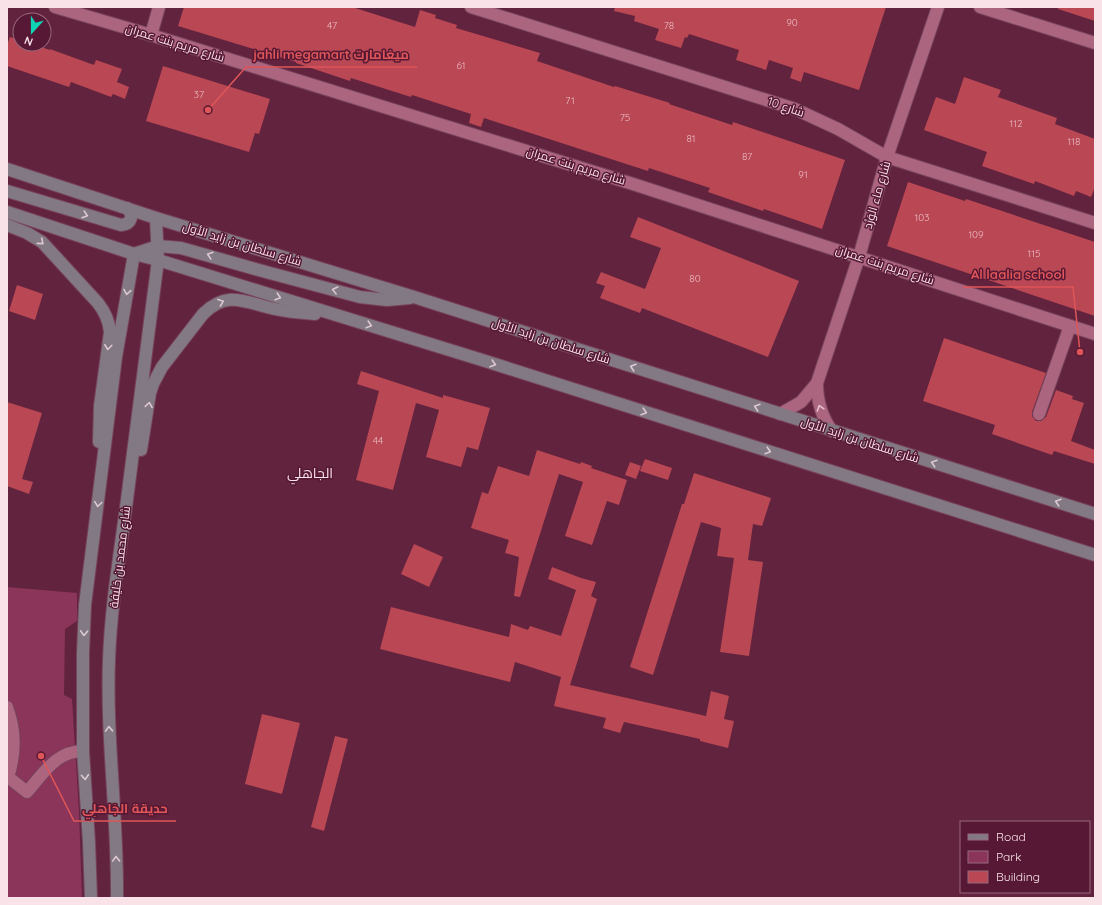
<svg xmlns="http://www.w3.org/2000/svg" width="1102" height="905" font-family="Quicksand,Cairo,sans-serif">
	<rect width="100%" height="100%" fill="#62233e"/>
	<polygon fill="#8b355a" points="7,587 77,593 77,621 65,629 64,695 72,699 79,812 82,898 7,898"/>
	<g fill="#b94754">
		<polygon points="184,7 352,7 415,27 420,10 436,15 435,18 457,25 456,28 540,53 537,61 614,87 615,86 670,103 669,104 732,125 733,122 845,160 822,229 764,209 763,211 708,192 710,188 649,168 648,171 484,118 481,127 469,123 471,114 412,95 411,97 351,78 350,81 296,63 296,62 178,26"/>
		<polygon points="615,7 886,7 859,90 804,72 801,82 790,78 793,68 769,60 766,70 736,60 739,50 689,34 687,38 685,37 681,48 655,40 659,29 634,21 635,16 614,11"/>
		<polygon points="1058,7 1095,7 1095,21 1058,9"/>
		<polygon points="10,37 20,40 20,44 32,44 50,50 50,49 94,65 96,60 122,69 117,82 129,87 125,99 113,94 111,97 71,82 69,87 7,66 7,45"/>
		<polygon points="163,66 270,99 259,134 255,133 249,152 146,121"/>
		<polygon points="964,77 1001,90 998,97 1057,118 1055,124 1095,139 1095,187 1091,197 1076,191 1074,196 1035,181 1034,184 982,166 987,152 924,130 936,97 955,104"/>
		<polygon points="908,182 965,201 966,199 1095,242 1095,316 887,246"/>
		<polygon points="638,217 799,281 768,357 642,308 640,313 600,298 605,286 596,283 601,272 645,289 661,248 630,237"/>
		<polygon points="17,285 43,294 35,320 9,311"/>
		<polygon points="944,338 1046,373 1032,412 1032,416 1036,421 1041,421 1046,417 1056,390 1073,396 1072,399 1084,403 1071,441 1095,450 1095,464 1054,451 1052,455 992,434 995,425 923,401"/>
		<polygon points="361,371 443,398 443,395 490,408 478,450 467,447 461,467 426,457 439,410 416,403 393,490 356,480 379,391 357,384"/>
		<polygon points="7,402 42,413 22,479 33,482 29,494 7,486"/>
		<polygon points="537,450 580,464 581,462 592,466 591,468 627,480 619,505 607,501 592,545 565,536 583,482 559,474 520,597 514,596 519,557 505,553 509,540 471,528 482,492 488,494 498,466 529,476"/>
		<polygon points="645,459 672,468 668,480 640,471"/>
		<polygon points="630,462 641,466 636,479 625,475"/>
		<polygon points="694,473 771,498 762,526 753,524 748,560 763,562 749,656 720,652 734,558 717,556 721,528 701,522 653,675 630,667 682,504 684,504"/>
		<polygon points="414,544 443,557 429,587 401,574"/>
		<polygon points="552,567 581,578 596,582 591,596 597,599 570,685 706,716 711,691 729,696 724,719 734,721 728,748 700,741 700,739 624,722 620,733 603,728 606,718 554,706 561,677 515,662 510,682 380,649 391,607 509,637 511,624 528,630 530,626 561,636 576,590 548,579"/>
		<polygon points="262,714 300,723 282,794 245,784"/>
		<polygon points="335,736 348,739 324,831 311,827"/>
	</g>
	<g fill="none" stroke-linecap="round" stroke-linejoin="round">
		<defs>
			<g id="street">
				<polyline points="55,7 151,35 633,184 1095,334"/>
				<polyline points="471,7 795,109 838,129 887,157 1095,223"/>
				<polyline points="980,7 1095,43"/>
				<polyline points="151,35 159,7"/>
				<path d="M 817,383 C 817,401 821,416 832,431"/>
				<polyline points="780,414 801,402 817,383 859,257 887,157 938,7"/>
				<polyline points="1039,414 1070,326"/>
				<path d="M 7,707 C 16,731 16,753 8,777 L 27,792 C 43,774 56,751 83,751"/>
			</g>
			<g id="secondary">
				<polyline points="7,169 156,218 414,297 1095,514"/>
				<path d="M 7,191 L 121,225 C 132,224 134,215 127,208"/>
				<polyline points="7,212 134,254 158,260 482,360 1095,555"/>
				<path d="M 7,225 L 27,233 L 42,242 L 98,303 C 105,312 109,321 110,332 L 100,406 L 99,442"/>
				<polyline points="134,254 158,246 181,248 266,272 360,297 387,300 410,298"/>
				<path d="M 141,450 L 150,393 L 153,384 L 162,367 L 203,314 C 228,289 246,303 275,309 C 288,312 301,313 315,314"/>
				<polyline points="91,898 89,842 83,751 83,653 85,605 116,357 134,254"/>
				<path d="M 117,898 C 118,818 106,739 109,660 C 111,601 122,542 129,484 C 139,409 148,334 158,260 L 156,218"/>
			</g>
		</defs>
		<use href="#street" stroke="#77435c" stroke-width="14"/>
		<use href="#secondary" stroke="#77435c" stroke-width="14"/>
		<use href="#street" stroke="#ab657f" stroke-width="12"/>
		<use href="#secondary" stroke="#837984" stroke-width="12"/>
	</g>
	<defs><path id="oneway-chevron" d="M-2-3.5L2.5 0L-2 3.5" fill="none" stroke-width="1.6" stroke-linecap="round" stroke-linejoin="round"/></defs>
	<g stroke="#dcc8d0">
		<use href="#oneway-chevron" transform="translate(85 215) rotate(18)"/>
		<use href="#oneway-chevron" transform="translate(41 242) rotate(40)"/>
		<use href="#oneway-chevron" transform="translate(210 255) rotate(-163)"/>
		<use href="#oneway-chevron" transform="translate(335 290) rotate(-166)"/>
		<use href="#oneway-chevron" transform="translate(127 292) rotate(100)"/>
		<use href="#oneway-chevron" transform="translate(278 297) rotate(17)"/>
		<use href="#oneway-chevron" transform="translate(221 302) rotate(-20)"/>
		<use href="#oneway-chevron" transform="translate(369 325) rotate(17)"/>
		<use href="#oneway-chevron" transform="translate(108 347) rotate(97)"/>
		<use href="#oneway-chevron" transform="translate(493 364) rotate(18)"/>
		<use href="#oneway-chevron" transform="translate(633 367) rotate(-162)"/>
		<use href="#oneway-chevron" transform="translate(149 405) rotate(-81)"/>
		<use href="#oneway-chevron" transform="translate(757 407) rotate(-162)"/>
		<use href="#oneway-chevron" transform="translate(644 412) rotate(17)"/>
		<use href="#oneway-chevron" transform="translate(768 451) rotate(17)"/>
		<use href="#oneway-chevron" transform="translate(934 463) rotate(-162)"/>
		<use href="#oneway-chevron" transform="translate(1058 502) rotate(-162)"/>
		<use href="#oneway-chevron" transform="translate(98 504) rotate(98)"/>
		<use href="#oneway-chevron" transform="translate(84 633) rotate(93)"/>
		<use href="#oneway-chevron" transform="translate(109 729) rotate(-92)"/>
		<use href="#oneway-chevron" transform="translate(85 777) rotate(86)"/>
		<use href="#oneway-chevron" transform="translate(116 859) rotate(-92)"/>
	</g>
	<use stroke="#e6c3ce" href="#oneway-chevron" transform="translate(820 408) rotate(-108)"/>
	<g text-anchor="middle" stroke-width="3" stroke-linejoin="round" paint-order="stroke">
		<g font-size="10" fill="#eabbc4">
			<text x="792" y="26">90</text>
			<text x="332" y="29">47</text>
			<text x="669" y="29">78</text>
			<text x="461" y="69">61</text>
			<text x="199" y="98">37</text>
			<text x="570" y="104">71</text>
			<text x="625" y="121">75</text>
			<text x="1016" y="127">112</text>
			<text x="691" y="142">81</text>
			<text x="1074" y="145">118</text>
			<text x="747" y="160">87</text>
			<text x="803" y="178">91</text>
			<text x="922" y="221">103</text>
			<text x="976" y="238">109</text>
			<text x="1034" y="257">115</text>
			<text x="695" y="282">80</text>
			<text x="378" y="444">44</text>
		</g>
		<g font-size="12" fill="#fae2e9" stroke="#561834">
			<text transform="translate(175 43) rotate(17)" y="4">شارع مريم بنت عمران</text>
			<text transform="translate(786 107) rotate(19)" y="4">شارع 10</text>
			<text transform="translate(576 166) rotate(17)" y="4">شارع مريم بنت عمران</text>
			<text transform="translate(877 195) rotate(-74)" y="4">شارع ماء الوَرْد</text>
			<text transform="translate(242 244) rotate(17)" y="4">شارع سلطان بن زايد الأول</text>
			<text transform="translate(885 265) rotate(18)" y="4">شارع مريم بنت عمران</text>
			<text transform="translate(551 341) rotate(18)" y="4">شارع سلطان بن زايد الأول</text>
			<text transform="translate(860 440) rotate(18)" y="4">شارع سلطان بن زايد الأول</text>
			<text transform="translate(120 557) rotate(-83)" y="4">شارع محمد بن خليفة</text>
		</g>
		<g font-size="14" fill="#fae2e9" stroke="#561834">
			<text x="310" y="478">الجاهلي</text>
		</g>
	</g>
	<path fill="none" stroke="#df5658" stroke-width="1.5" d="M208 110L246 67H417M1080 352L1073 287H963M41 756L74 821H176"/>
	<g fill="#df5658" stroke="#561834" stroke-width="1.5">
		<circle cx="208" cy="110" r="4"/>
		<circle cx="1080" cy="352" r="4"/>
		<circle cx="41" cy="756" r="4"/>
	</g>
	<g font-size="13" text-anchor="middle" font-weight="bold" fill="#df5658" stroke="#561834" stroke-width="3" stroke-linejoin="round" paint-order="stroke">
		<text x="331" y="59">jahli megamart ميغامارت</text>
		<text x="1018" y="279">Al laalia school</text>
		<text x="125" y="813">حديقة الجَاهلِي</text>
	</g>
	<rect width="1102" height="905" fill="none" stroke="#fae2e9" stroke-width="16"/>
	<rect x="960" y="821" width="130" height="72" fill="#561834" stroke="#98697c"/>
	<rect x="968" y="834" width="20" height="6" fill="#837984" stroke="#98697c"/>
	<text x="996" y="841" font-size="12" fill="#fae2e9">Road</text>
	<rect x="968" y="851" width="20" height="12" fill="#8b355a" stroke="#98697c"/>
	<text x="996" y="861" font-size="12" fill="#fae2e9">Park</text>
	<rect x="968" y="871" width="20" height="12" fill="#b94754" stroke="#98697c"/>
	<text x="996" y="881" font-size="12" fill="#fae2e9">Building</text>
	<g transform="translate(32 32) rotate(201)"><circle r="19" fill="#561834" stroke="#98697c"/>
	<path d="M0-3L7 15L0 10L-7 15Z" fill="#0fd5b4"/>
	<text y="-6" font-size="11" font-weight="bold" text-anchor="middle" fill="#fae2e9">N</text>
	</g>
</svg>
